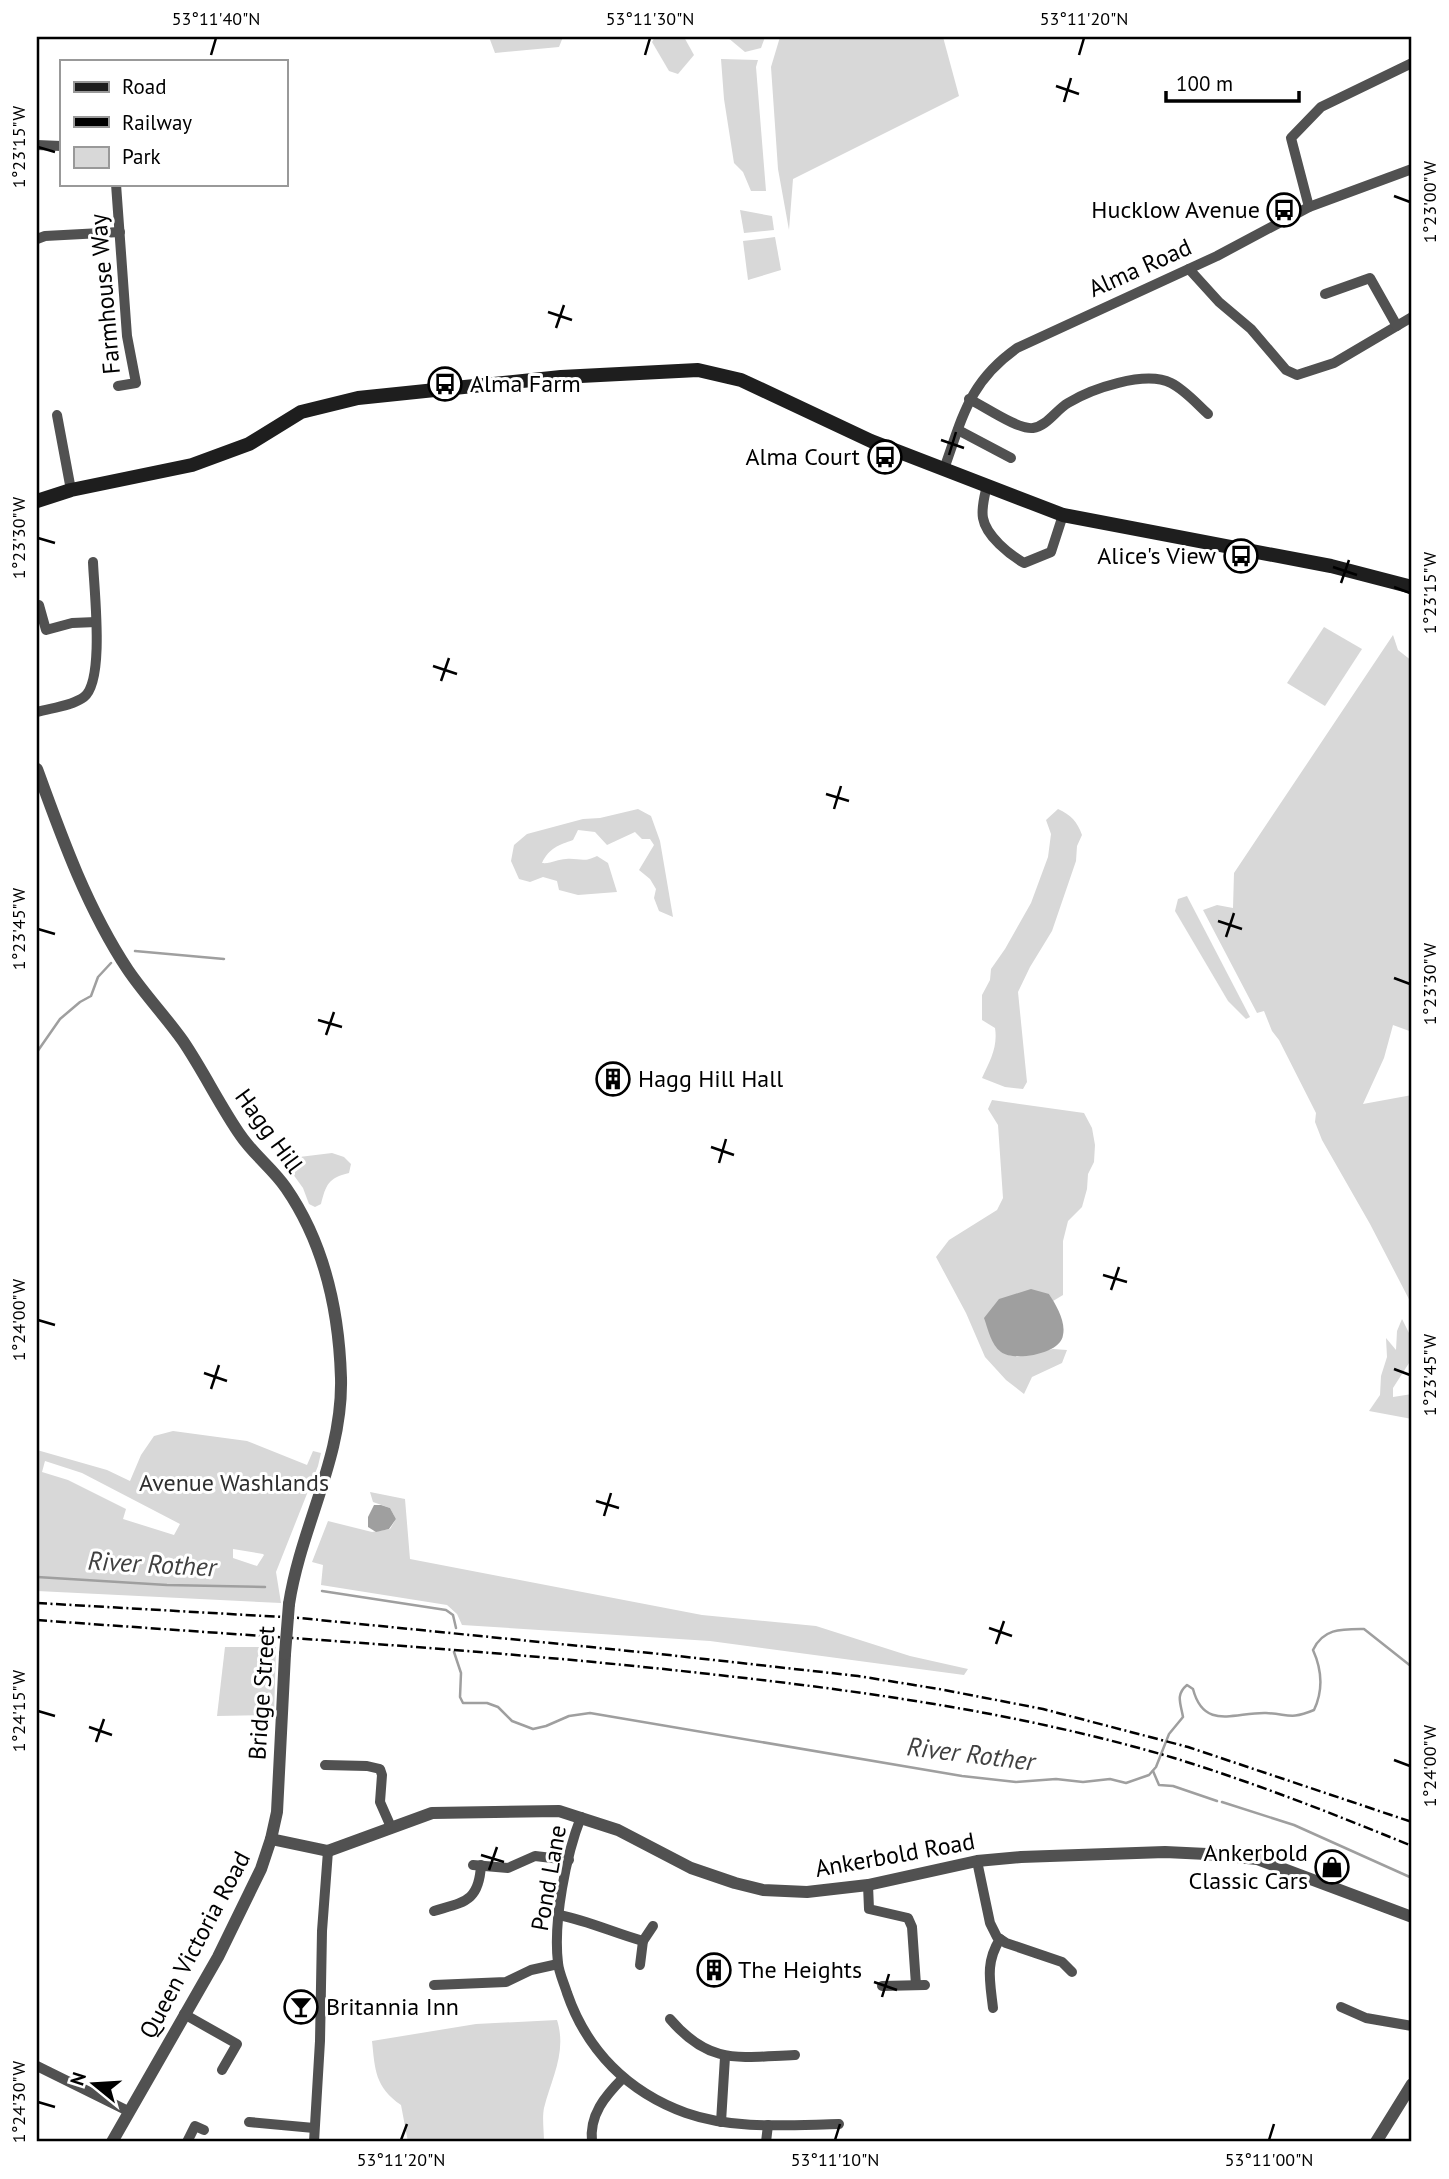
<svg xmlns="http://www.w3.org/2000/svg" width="1449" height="2179" font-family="'PT Sans',sans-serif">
	<rect width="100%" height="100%" fill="#fff"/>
	<g fill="#d8d8d8" fill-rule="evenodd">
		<polygon points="489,37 563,37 559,47 495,53"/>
		<polygon points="655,37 684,37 694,55 678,74 669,71 652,42"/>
		<polygon points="727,37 765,37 761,48 745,52"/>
		<polygon points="780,37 943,37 959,96 793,179 789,230 778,169 771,67"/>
		<polygon points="721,59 758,60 756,67 766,191 751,191 743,172 734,163 724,99"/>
		<polygon points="740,210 772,216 774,230 744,233"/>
		<polygon points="775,237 781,270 748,280 743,241"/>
		<polygon points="1324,627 1362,649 1325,706 1287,683"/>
		<polygon points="1393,635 1398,650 1412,661 1412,1032 1393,1025 1384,1058 1363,1104 1412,1095 1412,1305 1370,1224 1322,1140 1315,1122 1316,1113 1279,1040 1272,1031 1264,1011 1257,1013 1203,910 1217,905 1233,908 1234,873"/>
		<path d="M 638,809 L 651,816 L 660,841 L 673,917 L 659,911 L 654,898 L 656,889 L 650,879 L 639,870 L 654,845 L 650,839 L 642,839 L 635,832 L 607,845 L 595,832 L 578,830 L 573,840 C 559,845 549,848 542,863 C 551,864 558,859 566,859 C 580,858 583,863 597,856 L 608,863 L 617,892 L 578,895 L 559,890 L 557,881 L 543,877 L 530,882 L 519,879 L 511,861 L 514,845 L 527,834 L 583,819 L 600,818 Z"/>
		<path d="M 1058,809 C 1071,815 1077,821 1082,835 L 1077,846 L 1076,861 L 1052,931 L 1030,967 L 1018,992 L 1027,1082 L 1023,1089 L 1005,1087 L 982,1078 C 990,1061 998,1047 995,1028 L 982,1020 L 982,995 L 990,980 L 991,969 L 1005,949 L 1031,903 L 1048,857 L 1051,834 L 1046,820 Z"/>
		<polygon points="1187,896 1250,1017 1246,1019 1228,1001 1175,911 1178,899"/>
		<polygon points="992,1100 1084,1113 1092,1128 1095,1145 1094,1162 1088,1174 1087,1189 1082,1207 1068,1221 1063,1241 1063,1295 1053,1301 1049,1294 1016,1357 1053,1349 1067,1350 1062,1363 1032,1377 1024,1394 1006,1380 985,1357 966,1313 936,1257 949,1240 997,1210 1003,1198 998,1125 988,1109"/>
		<path d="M 332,1153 L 344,1157 L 351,1164 L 349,1173 C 328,1178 326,1185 321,1204 L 315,1207 L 309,1204 L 303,1188 L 290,1170 L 291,1158 Z"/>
		<polygon points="1402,1319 1412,1339 1412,1361 1409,1363 1393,1388 1393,1397 1412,1394 1412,1419 1369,1411 1380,1395 1381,1376 1387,1357 1386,1338 1396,1350 1397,1331"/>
		<path d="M 173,1431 L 247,1441 L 307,1465 L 313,1451 L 321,1453 L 318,1466 L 276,1572 L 281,1603 L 37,1591 L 37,1450 L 107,1470 L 130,1481 L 141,1455 L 154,1436 ZM 45,1461 L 82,1473 L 180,1524 L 174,1535 L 123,1519 L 126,1509 L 68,1480 L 42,1472 ZM 233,1549 L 263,1554 L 264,1555 L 257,1566 L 233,1558 Z"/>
		<polygon points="370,1492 405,1499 410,1559 702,1615 816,1626 910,1656 968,1669 964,1675 710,1641 462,1625 457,1614 447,1605 321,1585 323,1565 312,1562 328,1521 372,1532 390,1529 396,1519 390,1508 373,1502"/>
		<polygon points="225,1647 276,1647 274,1715 217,1716"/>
		<path d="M 557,2020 C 567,2052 552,2077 544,2108 C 542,2118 544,2131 544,2142 L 408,2142 L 401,2105 C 375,2087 375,2070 372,2041 L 476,2024 Z"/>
	</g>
	<g fill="#9f9f9f">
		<path d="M 1031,1289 L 1049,1294 C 1056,1305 1066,1321 1063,1335 C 1061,1354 1014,1362 1001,1352 C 991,1345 988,1329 984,1318 L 999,1299 Z"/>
		<polygon points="374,1505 381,1505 390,1508 396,1519 389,1529 376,1532 368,1527 368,1517"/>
	</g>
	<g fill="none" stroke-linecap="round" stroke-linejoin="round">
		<g stroke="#9f9f9f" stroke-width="2.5">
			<polyline points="135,951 224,959"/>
			<polyline points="37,1052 60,1019 80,1002 91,996 98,977 111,963"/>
			<polyline points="37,1577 167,1585 265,1587"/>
			<polyline points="322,1591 446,1610 453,1615 456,1628"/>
			<path d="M 454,1652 L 461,1673 L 460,1697 L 463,1703 L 487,1703 L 498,1707 L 512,1721 L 533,1729 L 546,1726 L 569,1716 L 590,1713 L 962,1776 L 1016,1782 L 1056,1779 L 1083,1782 L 1110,1779 L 1126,1783 L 1149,1775 L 1156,1767 L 1169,1734 L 1183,1717 C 1181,1704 1175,1695 1187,1685 L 1193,1689 C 1204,1731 1235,1712 1266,1713 C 1289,1714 1290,1720 1314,1710 C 1323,1691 1322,1670 1313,1650 C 1323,1628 1342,1629 1364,1629 L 1412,1667"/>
			<polyline points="1153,1771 1159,1785 1173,1786 1217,1801"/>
			<polyline points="1222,1802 1294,1825 1412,1878"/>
		</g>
		<g stroke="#515151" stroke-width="10">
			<polyline points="37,145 61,146"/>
			<polyline points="116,184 127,336 136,383 118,386"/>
			<polyline points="1309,207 1291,138 1321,107 1412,63"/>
			<polyline points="37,239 45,236 120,232"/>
			<polyline points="1189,269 1219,302 1251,329 1286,370 1297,375 1334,363 1412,317"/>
			<polyline points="1325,294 1370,278 1397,326"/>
			<path d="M 969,399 C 984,406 1018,430 1033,428 C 1047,426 1056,410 1068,403 C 1091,389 1145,370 1171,383 C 1185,390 1197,404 1208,414"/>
			<polyline points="57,415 71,490"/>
			<polyline points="958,430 1011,458"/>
			<path d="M 944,469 C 963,416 969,382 1017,348 L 1217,256 L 1309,207 L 1412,169"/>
			<path d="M 987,485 C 985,495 981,507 983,518 C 986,536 1010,555 1024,563 L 1051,552 L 1063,515"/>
			<polyline points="39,605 46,630 72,623 96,622"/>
			<path d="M 37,712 C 51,708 72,706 84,697 C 105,681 94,590 93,562"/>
			<polyline points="325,1765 367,1766 380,1769 382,1775 380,1802 391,1827"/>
			<path d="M 581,1817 C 566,1855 553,1921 558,1963 C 559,1973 564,1983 567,1993 C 587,2051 628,2092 686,2113 C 734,2130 789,2125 839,2124"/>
			<polyline points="977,1861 990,1923 997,1937 1006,1943 1062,1962 1072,1972"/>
			<polyline points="473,1865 508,1868 535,1856 569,1860"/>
			<polyline points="868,1885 869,1909 908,1918 912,1927 916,1985"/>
			<path d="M 434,1911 C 464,1902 479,1902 481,1865"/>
			<path d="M 559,1915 C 589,1921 614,1933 643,1941 L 653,1926"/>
			<polyline points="640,1965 643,1941"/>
			<polyline points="434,1985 506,1982 531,1970 558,1964"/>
			<polyline points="882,1986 925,1985"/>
			<polyline points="1341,2007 1366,2018 1412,2026"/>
			<path d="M 993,2008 C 990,1981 985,1963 1000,1939"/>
			<polyline points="184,2014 237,2044 222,2070"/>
			<path d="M 670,2019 C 710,2066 740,2057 795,2055"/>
			<polyline points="37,2066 128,2111"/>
			<polyline points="249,2122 314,2128"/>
			<polyline points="721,2122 725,2057"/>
			<polyline points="187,2142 195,2126 204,2130"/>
			<polyline points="314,2142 320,2041 322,1931 328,1851"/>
			<path d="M 592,2142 C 589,2115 605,2096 623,2078"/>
			<polyline points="766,2142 768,2125"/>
		</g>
		<g stroke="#515151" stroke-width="12">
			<path d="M 37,769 C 62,838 87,908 128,970 C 145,995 166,1017 183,1041 C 204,1072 220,1106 241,1136 C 254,1155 273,1169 286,1188 C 324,1243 339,1312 341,1378 C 343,1458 301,1526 289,1604"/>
			<polyline points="271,1839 328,1851 432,1813 559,1811 618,1830 691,1868 735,1883 763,1890 807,1892 868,1885 977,1861 1021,1857 1165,1852 1207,1854 1257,1859 1412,1917"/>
			<polyline points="112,2142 218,1957 261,1869 271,1839 277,1812 285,1654"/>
			<polyline points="1376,2142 1412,2084"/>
		</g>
		<polyline stroke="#1e1e1e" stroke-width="14" points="37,501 71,490 192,465 249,444 301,412 358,398 561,377 698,370 741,380 871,441 1063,515 1331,566 1412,587"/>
		<g stroke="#000" stroke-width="2.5" stroke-dasharray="10 3.5 2 3.5" stroke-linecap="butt">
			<polyline points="37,1603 300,1618 660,1654 858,1676 939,1689 1043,1709 1188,1747 1412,1822"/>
			<path d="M 37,1620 C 264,1637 491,1649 718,1675 C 871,1692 1026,1714 1174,1758 C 1255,1783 1334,1814 1412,1846"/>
		</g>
		<polyline stroke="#515151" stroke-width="12" points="285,1654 289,1604"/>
	</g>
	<path fill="none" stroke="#000" stroke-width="2.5" d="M 211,55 L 216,38M 645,55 L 650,38M 1079,55 L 1084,38M 1056,86 L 1079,94M 1064,102 L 1071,78M 38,147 L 55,152M 1394,196 L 1410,202M 548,312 L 572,320M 556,328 L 564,305M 941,440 L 964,448M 949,455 L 956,432M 38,538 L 55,543M 1333,567 L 1357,575M 1341,583 L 1349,560M 1394,587 L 1410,593M 433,666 L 457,674M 441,681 L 449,658M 826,794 L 849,801M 834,809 L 841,786M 1218,921 L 1242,929M 38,929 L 55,934M 1226,937 L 1234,913M 1394,978 L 1410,984M 318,1020 L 342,1027M 326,1035 L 334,1012M 711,1147 L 734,1155M 719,1163 L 726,1139M 1103,1275 L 1127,1282M 1111,1290 L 1119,1267M 38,1320 L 55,1325M 1394,1369 L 1410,1375M 204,1373 L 227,1381M 211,1389 L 219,1365M 596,1501 L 619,1508M 604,1516 L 611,1493M 989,1628 L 1012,1636M 996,1644 L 1004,1621M 38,1711 L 55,1716M 89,1727 L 112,1735M 96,1742 L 104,1719M 1394,1760 L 1410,1766M 481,1855 L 504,1862M 489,1870 L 497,1847M 874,1982 L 897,1990M 882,1997 L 889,1974M 38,2102 L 55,2107M 401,2140 L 407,2124M 835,2140 L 840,2124M 1269,2140 L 1274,2124"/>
	<defs>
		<symbol id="bus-ring" viewBox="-11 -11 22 22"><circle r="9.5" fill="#fff" stroke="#000" stroke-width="1.5"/><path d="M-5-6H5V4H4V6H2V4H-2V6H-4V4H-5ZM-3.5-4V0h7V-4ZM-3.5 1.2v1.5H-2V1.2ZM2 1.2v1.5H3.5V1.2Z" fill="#000"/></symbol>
		<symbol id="building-ring" viewBox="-11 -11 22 22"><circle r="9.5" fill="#fff" stroke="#000" stroke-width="1.5"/><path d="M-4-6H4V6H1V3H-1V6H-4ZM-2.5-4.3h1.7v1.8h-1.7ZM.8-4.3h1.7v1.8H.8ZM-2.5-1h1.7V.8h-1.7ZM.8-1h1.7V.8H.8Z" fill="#000"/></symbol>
		<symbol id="shop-ring" viewBox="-11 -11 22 22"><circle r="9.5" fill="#fff" stroke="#000" stroke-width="1.5"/><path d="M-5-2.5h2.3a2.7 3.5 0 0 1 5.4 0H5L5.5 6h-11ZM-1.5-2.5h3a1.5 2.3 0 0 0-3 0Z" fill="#000"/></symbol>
		<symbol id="bar-ring" viewBox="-11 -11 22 22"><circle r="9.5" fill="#fff" stroke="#000" stroke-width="1.5"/><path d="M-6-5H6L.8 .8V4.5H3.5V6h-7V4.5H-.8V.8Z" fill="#000"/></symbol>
	</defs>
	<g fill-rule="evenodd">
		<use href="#bus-ring" x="1265" y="191" width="38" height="38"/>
		<use href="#bus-ring" x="426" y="365" width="38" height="38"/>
		<use href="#bus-ring" x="866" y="438" width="38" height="38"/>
		<use href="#bus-ring" x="1222" y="537" width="38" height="38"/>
		<use href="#building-ring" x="594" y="1060" width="38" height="38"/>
		<use href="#shop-ring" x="1313" y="1848" width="38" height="38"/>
		<use href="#building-ring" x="695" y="1951" width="38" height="38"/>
		<use href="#bar-ring" x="282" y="1988" width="38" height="38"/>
	</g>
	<g text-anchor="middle" stroke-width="6" stroke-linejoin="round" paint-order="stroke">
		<g font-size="24" fill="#000" stroke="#fff" text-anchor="end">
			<text x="1260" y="218">Hucklow Avenue</text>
			<text x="470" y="392" text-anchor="start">Alma Farm</text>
			<text x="860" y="465">Alma Court</text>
			<text x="1216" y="564">Alice's View</text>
			<text x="638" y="1087" text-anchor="start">Hagg Hill Hall</text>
			<text x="1308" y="1861">Ankerbold<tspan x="1308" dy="28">Classic Cars</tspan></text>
			<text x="738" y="1978" text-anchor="start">The Heights</text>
			<text x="326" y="2015" text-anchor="start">Britannia Inn</text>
		</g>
		<g font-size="24" fill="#000" stroke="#fff">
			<text transform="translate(1140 268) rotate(-24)" y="8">Alma Road</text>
			<text transform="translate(105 294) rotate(-95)" y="8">Farmhouse Way</text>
			<text transform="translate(269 1131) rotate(54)" y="8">Hagg Hill</text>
			<text transform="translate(262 1693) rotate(-86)" y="8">Bridge Street</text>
			<text transform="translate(895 1855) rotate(-10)" y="8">Ankerbold Road</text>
			<text transform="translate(549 1878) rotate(-80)" y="8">Pond Lane</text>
			<text transform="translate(195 1945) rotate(-62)" y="8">Queen Victoria Road</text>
		</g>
		<g font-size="24" fill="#2f2f2f" stroke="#fff">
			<text x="234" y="1491">Avenue Washlands</text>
		</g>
		<g font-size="26" font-style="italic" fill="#404040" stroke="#fff">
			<text transform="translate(152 1564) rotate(3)" y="9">River Rother</text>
			<text transform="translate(971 1754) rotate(7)" y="9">River Rother</text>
		</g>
	</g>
	<rect width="1449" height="2179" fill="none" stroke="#ffffff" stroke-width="77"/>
	<rect x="60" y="60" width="228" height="126" fill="#ffffff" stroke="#999999" stroke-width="2"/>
	<rect x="74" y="82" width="35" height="10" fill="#1e1e1e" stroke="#999999" stroke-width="2"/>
	<text x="122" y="94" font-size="21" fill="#000000">Road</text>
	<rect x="74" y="117" width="35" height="10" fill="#000000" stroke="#999999" stroke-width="2"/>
	<text x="122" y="130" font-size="21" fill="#000000">Railway</text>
	<rect x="74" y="147" width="35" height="21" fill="#d8d8d8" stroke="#999999" stroke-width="2"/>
	<text x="122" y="164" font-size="21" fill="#000000">Park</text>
	<g transform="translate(94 2084) rotate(288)" stroke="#ffffff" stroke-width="5" paint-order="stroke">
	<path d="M0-5L12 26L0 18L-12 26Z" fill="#000000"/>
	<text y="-10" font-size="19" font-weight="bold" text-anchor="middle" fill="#000000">N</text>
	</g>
	<path d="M1166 91v10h133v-10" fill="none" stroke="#000000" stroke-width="3.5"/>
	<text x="1176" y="91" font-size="21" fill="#000000" stroke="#ffffff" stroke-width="5" paint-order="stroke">100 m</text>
	<rect x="38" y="38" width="1372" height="2102" fill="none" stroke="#000" stroke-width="2.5"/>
	<g font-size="18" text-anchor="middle" fill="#000">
		<text x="216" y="25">53°11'40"N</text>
		<text x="650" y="25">53°11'30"N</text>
		<text x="1084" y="25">53°11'20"N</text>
		<text transform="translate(19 147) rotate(-90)" y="6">1°23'15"W</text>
		<text transform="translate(1430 202) rotate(-90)" y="6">1°23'00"W</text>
		<text transform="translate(19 538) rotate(-90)" y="6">1°23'30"W</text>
		<text transform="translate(1430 593) rotate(-90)" y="6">1°23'15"W</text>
		<text transform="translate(19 929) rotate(-90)" y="6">1°23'45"W</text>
		<text transform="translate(1430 984) rotate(-90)" y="6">1°23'30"W</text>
		<text transform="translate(19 1320) rotate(-90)" y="6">1°24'00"W</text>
		<text transform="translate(1430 1375) rotate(-90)" y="6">1°23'45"W</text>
		<text transform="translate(19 1711) rotate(-90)" y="6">1°24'15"W</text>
		<text transform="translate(1430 1766) rotate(-90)" y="6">1°24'00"W</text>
		<text transform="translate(19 2102) rotate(-90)" y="6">1°24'30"W</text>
		<text x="401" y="2166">53°11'20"N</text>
		<text x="835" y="2166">53°11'10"N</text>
		<text x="1269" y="2166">53°11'00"N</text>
	</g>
</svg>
